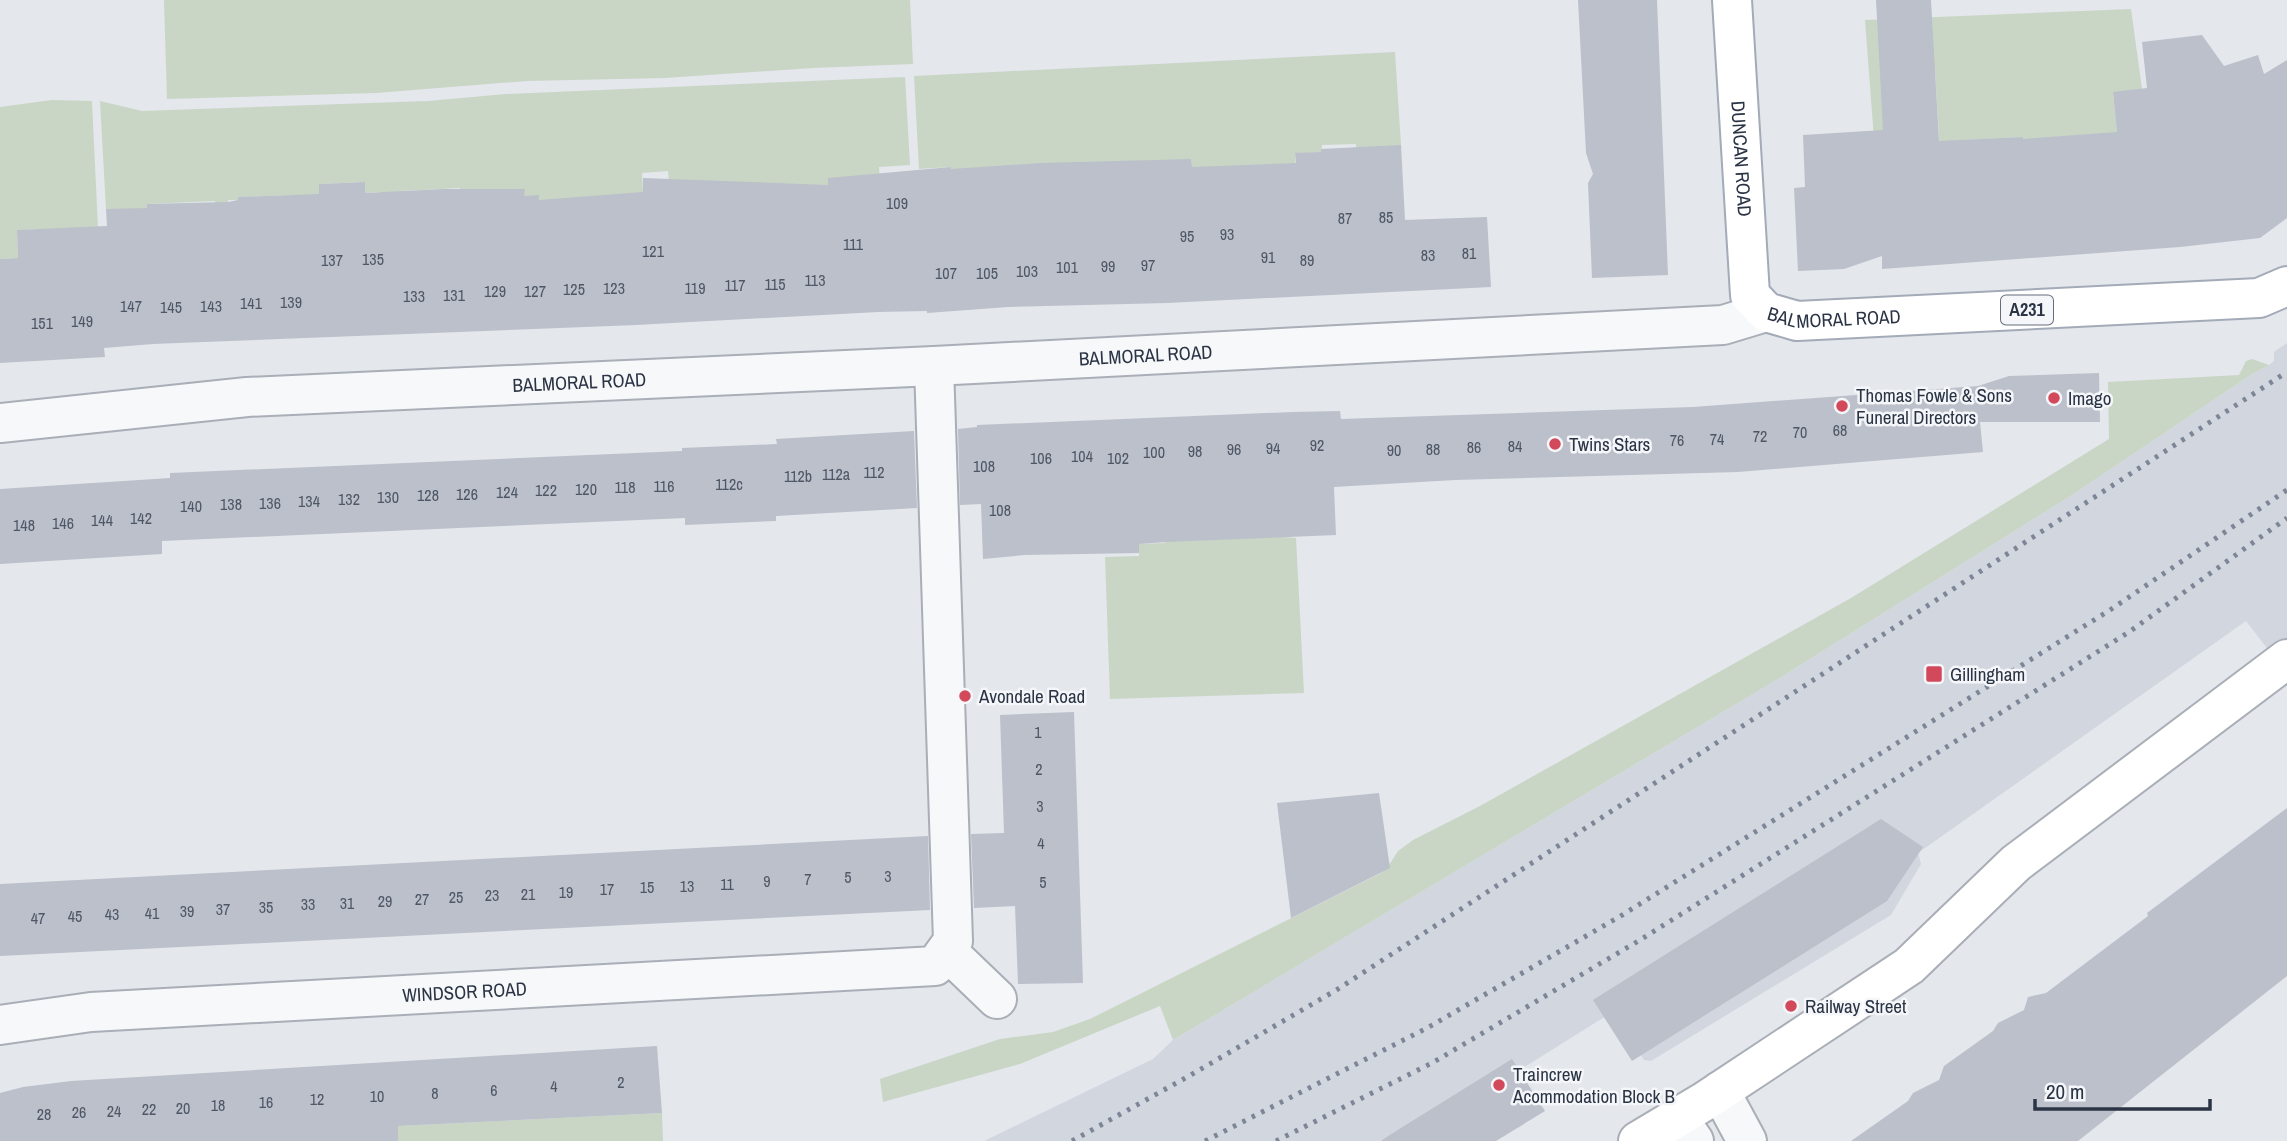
<svg xmlns="http://www.w3.org/2000/svg" width="2287" height="1141" font-family="'Archivo Narrow',sans-serif">
	<rect width="100%" height="100%" fill="#e4e7ec"/>
	<polygon fill="#d2d6de" points="2287,343 2287,674 2246,621 1918,853 1921,864 1891,915 1651,1061 1644,1060 1614,1011 1531,1063 1425,1123 1415,1121 1379,1141 984,1141 1153,1059 1173,1040 1778,679 2072,495 2252,374 2269,365 2274,361 2274,352"/>
	<g fill="#c9d6c5">
		<polygon points="164,0 910,0 913,64 813,68 665,78 527,81 376,93 167,99"/>
		<polygon points="2131,9 2142,89 2113,93 2122,178 2026,185 2023,137 1965,140 1942,188 1935,69 1881,72 1887,191 1878,192 1865,20"/>
		<polygon points="1395,52 1401,145 1360,212 1356,144 1322,145 1321,152 1295,154 1298,215 1195,226 1191,159 955,234 951,167 919,169 914,76"/>
		<polygon points="905,77 910,165 879,167 883,239 830,208 670,195 668,171 642,173 646,247 541,247 539,196 524,196 524,189 483,190 463,251 460,188 401,191 403,253 381,255 379,192 365,193 364,182 319,184 322,257 296,195 239,197 238,200 228,200 231,264 219,264 215,201 147,204 150,266 136,209 106,209 100,101 142,111 428,101 506,94"/>
		<polygon points="52,100 92,101 98,229 49,287 45,229 17,230 18,258 0,259 0,107"/>
		<polygon points="2252,359 2269,365 2252,374 2072,495 1778,679 1173,1040 1160,1006 1020,1064 883,1102 880,1079 1000,1039 1053,1032 1090,1019 1381,873 1389,865 1398,851 1413,840 1480,806 1851,598 2109,439 2108,382 2239,375 2246,361"/>
		<polygon points="1163,486 1271,536 1296,538 1304,693 1110,699 1105,557 1139,556 1139,544 1165,543"/>
		<polygon points="662,1113 663,1141 398,1141 398,1126"/>
	</g>
	<g fill="#bbc0ca">
		<polygon points="1578,0 1657,0 1668,275 1592,278 1588,183 1593,174 1586,153"/>
		<polygon points="1876,0 1931,0 1939,141 2023,137 2023,139 2117,132 2113,92 2147,88 2142,42 2202,35 2224,66 2258,55 2264,74 2287,60 2287,218 2260,238 2180,247 1882,269 1882,256 1844,269 1798,271 1794,188 1805,187 1803,135 1883,130"/>
		<polygon points="1401,145 1405,220 1487,217 1491,287 1167,303 1008,307 927,313 927,311 878,312 636,325 153,344 104,348 105,357 0,363 0,259 18,258 17,230 107,226 106,209 147,208 147,204 228,202 238,200 238,197 319,194 319,184 365,182 365,193 443,189 525,189 524,196 539,195 539,200 643,192 643,178 828,185 828,178 951,167 951,169 1042,163 1191,159 1192,167 1296,163 1295,153 1321,152 1321,149"/>
		<polygon points="2099,373 2100,422 1980,422 1983,452 1738,472 1455,480 1334,487 1336,535 1166,542 1139,544 1139,553 1025,555 983,559 981,504 960,505 958,429 977,427 977,425 1293,412 1340,411 1341,419 1693,407 1978,386 2009,376"/>
		<polygon points="914,431 917,508 776,516 776,521 685,525 685,518 162,541 162,554 0,564 0,489 170,478 170,473 682,451 682,448 777,444 776,439"/>
		<polygon points="1074,712 1083,983 1018,984 1015,906 974,908 971,834 1004,833 1000,715"/>
		<polygon points="1379,793 1390,868 1291,918 1277,803"/>
		<polygon points="2287,808 2287,976 2078,1141 1851,1141 1908,1101 1913,1093 1939,1080 1944,1066 1993,1031 1998,1023 2024,1010 2028,997 2046,993 2148,916 2147,913"/>
		<polygon points="1881,819 1923,847 1887,901 1632,1061 1593,1000"/>
		<polygon points="928,836 930,910 0,956 0,884"/>
		<polygon points="657,1046 662,1113 398,1126 398,1141 0,1141 0,1093 23,1087 71,1081"/>
		<polygon points="1512,1059 1545,1111 1496,1141 1380,1141"/>
	</g>
	<g fill="none" stroke-linecap="round" stroke-linejoin="round">
		<defs>
			<g id="street">
				<path id="s1" d="M 0,423 L 247,397 L 934,366 L 1723,325 L 1766,312"/>
				<polyline points="947,951 997,999"/>
				<path id="s2" d="M 0,1025 L 91,1012 L 935,966 L 953,941 L 934,366"/>
				<polyline points="1720,1091 1747,1141"/>
				<polyline points="1677,1117 1694,1141"/>
			</g>
			<polyline id="secondary" points="1638,1141 1705,1101 1909,966 2016,863 2287,659"/>
			<g id="primary">
				<path id="s3" d="M 1732,0 L 1750,295 L 1766,312 L 1797,321 L 2259,298 L 2287,286"/>
			</g>
		</defs>
		<use href="#street" stroke="#a9aeb7" stroke-width="42"/>
		<use href="#secondary" stroke="#a9aeb7" stroke-width="42"/>
		<use href="#primary" stroke="#a3abb8" stroke-width="42"/>
		<use href="#street" stroke="#f7f8fa" stroke-width="38"/>
		<use href="#secondary" stroke="#fff" stroke-width="38"/>
		<use href="#primary" stroke="#fff" stroke-width="38"/>
		<g stroke="#7d8696" stroke-width="5" stroke-dasharray="3.5 7" stroke-linecap="butt">
			<polyline points="1072,1141 1189,1076 1338,989 2287,372"/>
			<polyline points="1205,1141 1427,1028 1619,917 2110,610 2287,490"/>
			<polyline points="1276,1141 1432,1063 1640,940 2129,632 2287,518"/>
		</g>
	</g>
	<g fill="#d1495b" stroke="#f4f6f9" stroke-width="2.5">
		<circle cx="2054" cy="398" r="7"/>
		<circle cx="1842" cy="406" r="7"/>
		<circle cx="1555" cy="444" r="7"/>
		<rect x="1925" y="665" width="18" height="18" rx="3.5"/>
		<circle cx="965" cy="696" r="7"/>
		<circle cx="1791" cy="1006" r="7"/>
		<circle cx="1499" cy="1085" r="7"/>
	</g>
	<g text-anchor="middle" stroke-width="5" stroke-linejoin="round" paint-order="stroke">
		<g font-size="16" fill="#4f5766">
			<text x="897" y="209">109</text>
			<text x="1386" y="223">85</text>
			<text x="1345" y="224">87</text>
			<text x="1227" y="240">93</text>
			<text x="1187" y="242">95</text>
			<text x="853" y="250">111</text>
			<text x="653" y="257">121</text>
			<text x="1469" y="259">81</text>
			<text x="1428" y="261">83</text>
			<text x="1268" y="263">91</text>
			<text x="373" y="265">135</text>
			<text x="332" y="266">137</text>
			<text x="1307" y="266">89</text>
			<text x="1148" y="271">97</text>
			<text x="1108" y="272">99</text>
			<text x="1067" y="273">101</text>
			<text x="1027" y="277">103</text>
			<text x="946" y="279">107</text>
			<text x="987" y="279">105</text>
			<text x="815" y="286">113</text>
			<text x="775" y="290">115</text>
			<text x="735" y="291">117</text>
			<text x="614" y="294">123</text>
			<text x="695" y="294">119</text>
			<text x="574" y="295">125</text>
			<text x="495" y="297">129</text>
			<text x="535" y="297">127</text>
			<text x="454" y="301">131</text>
			<text x="414" y="302">133</text>
			<text x="291" y="308">139</text>
			<text x="251" y="309">141</text>
			<text x="131" y="312">147</text>
			<text x="211" y="312">143</text>
			<text x="171" y="313">145</text>
			<text x="82" y="327">149</text>
			<text x="42" y="329">151</text>
			<text x="1840" y="436">68</text>
			<text x="1800" y="438">70</text>
			<text x="1760" y="442">72</text>
			<text x="1717" y="445">74</text>
			<text x="1677" y="446">76</text>
			<text x="1317" y="451">92</text>
			<text x="1515" y="452">84</text>
			<text x="1474" y="453">86</text>
			<text x="1273" y="454">94</text>
			<text x="1234" y="455">96</text>
			<text x="1433" y="455">88</text>
			<text x="1394" y="456">90</text>
			<text x="1195" y="457">98</text>
			<text x="1154" y="458">100</text>
			<text x="1082" y="462">104</text>
			<text x="1041" y="464">106</text>
			<text x="1118" y="464">102</text>
			<text x="984" y="472">108</text>
			<text x="874" y="478">112</text>
			<text x="836" y="480">112a</text>
			<text x="798" y="482">112b</text>
			<text x="729" y="490">112c</text>
			<text x="664" y="492">116</text>
			<text x="625" y="493">118</text>
			<text x="586" y="495">120</text>
			<text x="546" y="496">122</text>
			<text x="507" y="498">124</text>
			<text x="467" y="500">126</text>
			<text x="428" y="501">128</text>
			<text x="388" y="503">130</text>
			<text x="349" y="505">132</text>
			<text x="309" y="507">134</text>
			<text x="270" y="509">136</text>
			<text x="231" y="510">138</text>
			<text x="191" y="512">140</text>
			<text x="1000" y="516">108</text>
			<text x="141" y="524">142</text>
			<text x="102" y="526">144</text>
			<text x="63" y="529">146</text>
			<text x="24" y="531">148</text>
			<text x="1038" y="738">1</text>
			<text x="1039" y="775">2</text>
			<text x="1040" y="812">3</text>
			<text x="1041" y="849">4</text>
			<text x="888" y="882">3</text>
			<text x="848" y="883">5</text>
			<text x="808" y="885">7</text>
			<text x="767" y="887">9</text>
			<text x="1043" y="888">5</text>
			<text x="727" y="890">11</text>
			<text x="687" y="892">13</text>
			<text x="647" y="893">15</text>
			<text x="607" y="895">17</text>
			<text x="566" y="898">19</text>
			<text x="528" y="900">21</text>
			<text x="492" y="901">23</text>
			<text x="456" y="903">25</text>
			<text x="422" y="905">27</text>
			<text x="385" y="907">29</text>
			<text x="347" y="909">31</text>
			<text x="308" y="910">33</text>
			<text x="266" y="913">35</text>
			<text x="223" y="915">37</text>
			<text x="187" y="917">39</text>
			<text x="152" y="919">41</text>
			<text x="112" y="920">43</text>
			<text x="75" y="922">45</text>
			<text x="38" y="924">47</text>
			<text x="621" y="1088">2</text>
			<text x="554" y="1092">4</text>
			<text x="494" y="1096">6</text>
			<text x="435" y="1099">8</text>
			<text x="377" y="1102">10</text>
			<text x="317" y="1105">12</text>
			<text x="266" y="1108">16</text>
			<text x="218" y="1111">18</text>
			<text x="183" y="1114">20</text>
			<text x="149" y="1115">22</text>
			<text x="114" y="1117">24</text>
			<text x="79" y="1118">26</text>
			<text x="44" y="1120">28</text>
		</g>
		<rect fill="#f4f6f9" stroke="#676e7b" stroke-width="2" x="2001" y="295.5" width="52" height="29" rx="5"/>
		<g font-size="18" font-weight="bold" fill="#2b3445">
			<text x="2027" y="316">A231</text>
		</g>
		<g font-size="19" fill="#2b3445" stroke="#f4f6f9">
			<text dy="7" stroke="none"><textPath href="#s3" startOffset="159">DUNCAN ROAD</textPath></text>
			<text dy="7" stroke="none"><textPath href="#s3" startOffset="388">BALMORAL ROAD</textPath></text>
			<text dy="7" stroke="none"><textPath href="#s1" startOffset="1148">BALMORAL ROAD</textPath></text>
			<text dy="7" stroke="none"><textPath href="#s1" startOffset="581">BALMORAL ROAD</textPath></text>
			<text dy="7" stroke="none"><textPath href="#s2" startOffset="466">WINDSOR ROAD</textPath></text>
		</g>
		<g font-size="19" fill="#2b3445" stroke="#f4f6f9" text-anchor="start">
			<text x="1856" y="402">Thomas Fowle &amp; Sons<tspan x="1856" dy="22">Funeral Directors</tspan></text>
			<text x="2068" y="405">Imago</text>
			<text x="1569" y="451">Twins Stars</text>
			<text x="1950" y="681">Gillingham</text>
			<text x="979" y="703">Avondale Road</text>
			<text x="1805" y="1013">Railway Street</text>
			<text x="1513" y="1081">Traincrew<tspan x="1513" dy="22">Acommodation Block B</tspan></text>
		</g>
	</g>
	<path d="M2035 1099v10h175v-10" fill="none" stroke="#2b3445" stroke-width="3.5"/>
	<text x="2046" y="1099" font-size="21" fill="#2b3445" stroke="#f4f6f9" stroke-width="5" paint-order="stroke">20 m</text>
</svg>
